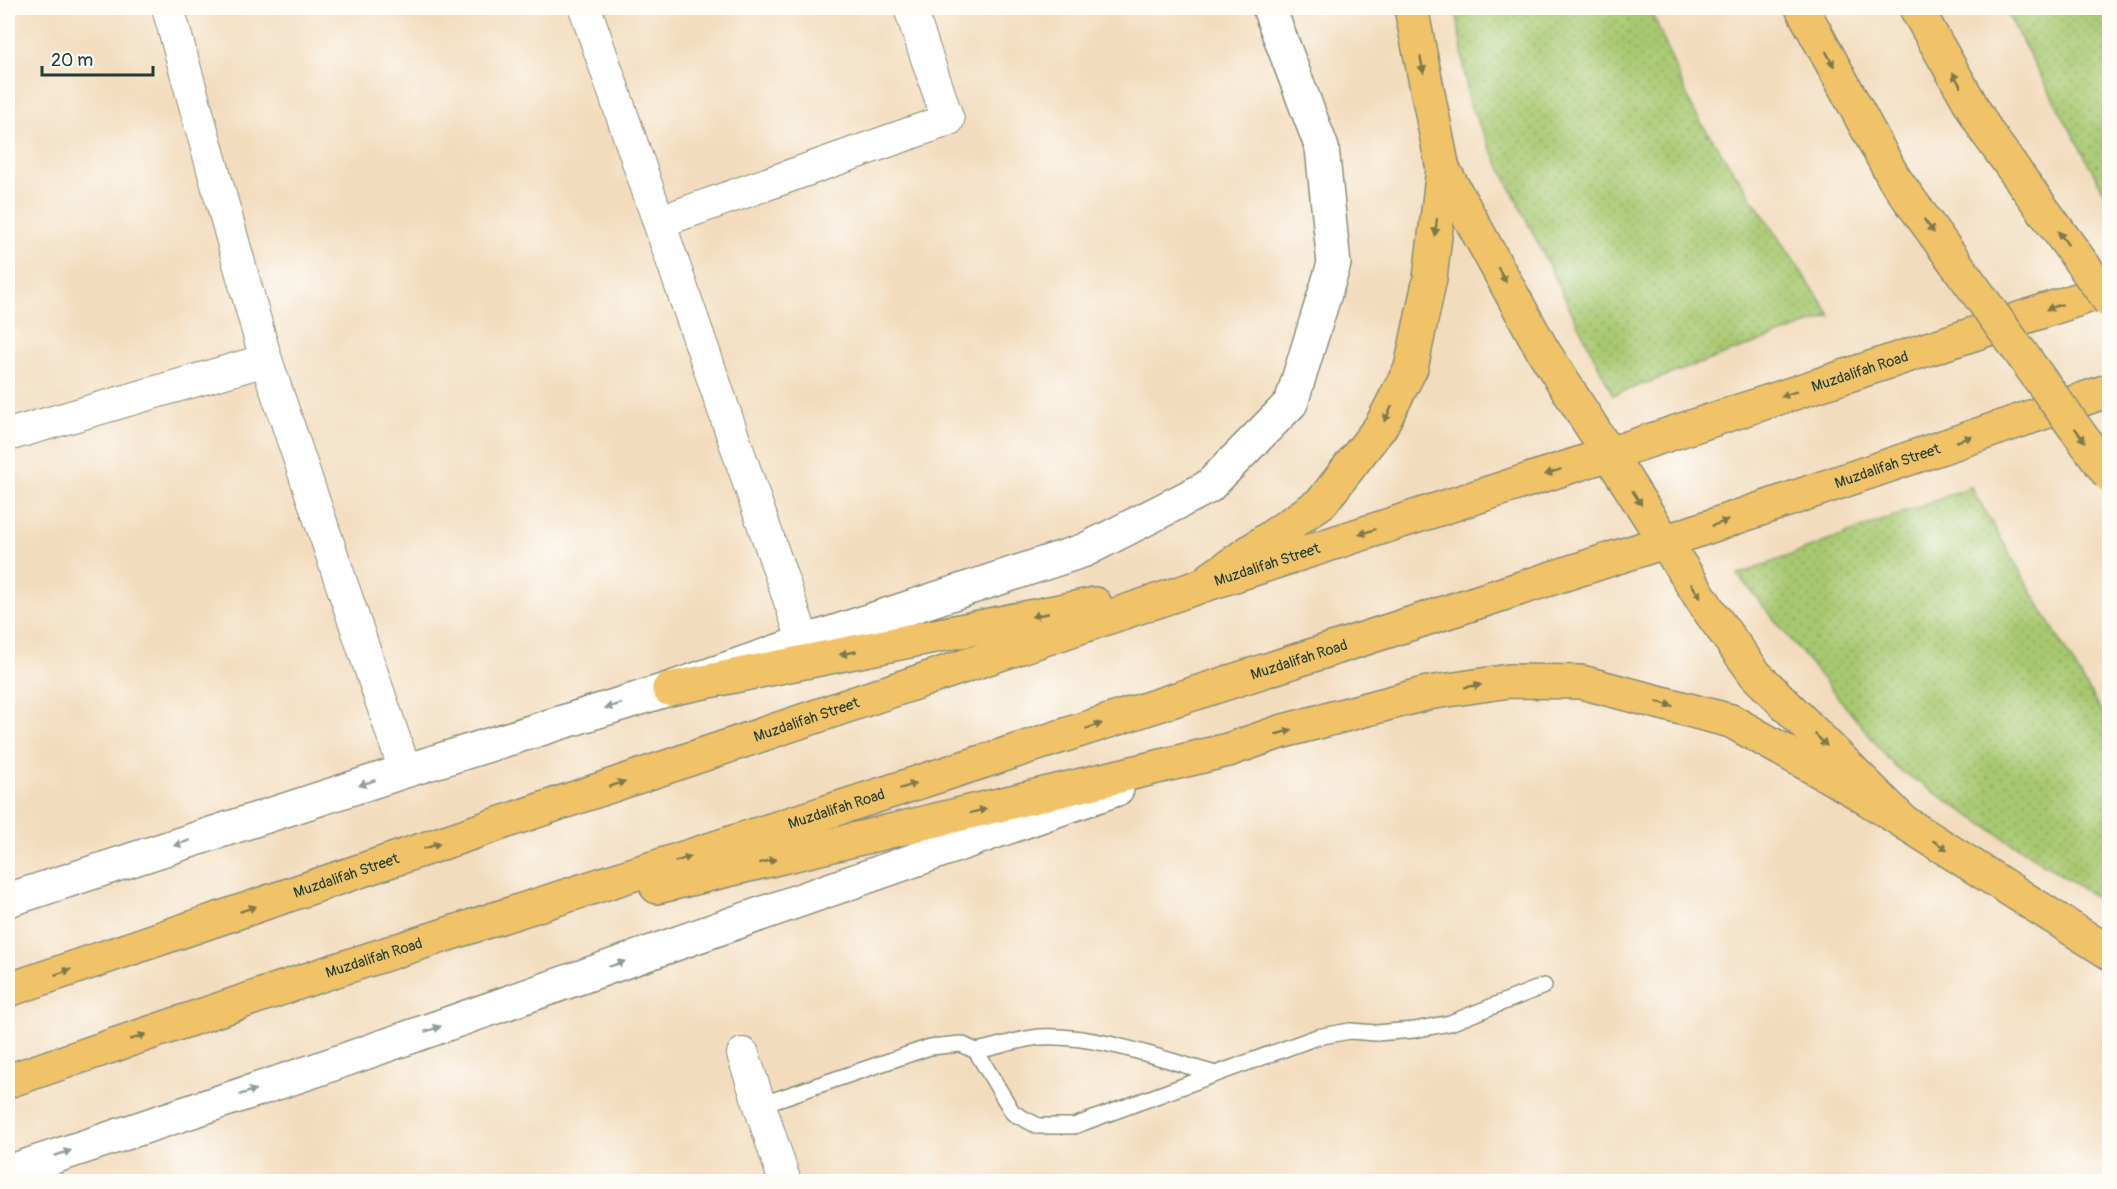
<svg xmlns="http://www.w3.org/2000/svg" width="2117" height="1189" font-family="Pangolin,sans-serif">
	<defs>
		<pattern id="grass-dots" width="8" height="8" patternUnits="userSpaceOnUse" patternTransform="scale(1.5)"><rect width="8" height="8" fill="#a7c870"/><path d="M2 2h.1M6 6h.1" fill="none" stroke="#87a45d" stroke-width="1.8" stroke-linecap="round"/></pattern>
	</defs>
	<rect width="100%" height="100%" fill="#fdfcf7"/>
	<filter id="ink" filterUnits="userSpaceOnUse"><feTurbulence type="fractalNoise" baseFrequency=".0167" numOctaves="2"/><feDisplacementMap in="SourceGraphic" scale="12" xChannelSelector="R" yChannelSelector="G"/><feConvolveMatrix kernelMatrix="1 2 1 2 8 2 1 2 1" color-interpolation-filters="sRGB"/></filter>
	<filter id="wash" filterUnits="userSpaceOnUse"><feTurbulence type="fractalNoise" baseFrequency=".008" numOctaves="4" result="noise"/><feDisplacementMap in="SourceGraphic" scale="24" xChannelSelector="R" yChannelSelector="G"/><feGaussianBlur stdDeviation="1.35" result="paint"/><feColorMatrix in="noise" values="0 0 0 0 0 0 0 0 0 0 0 0 0 0 0 0 0 1.4 0 .05"/><feComposite in="paint" operator="in"/></filter>
	<g filter="url(#wash)">
		<rect width="100%" height="100%" fill="#f3dcbd"/>
		<g fill="url(#grass-dots)" stroke="#638252" stroke-width="1.5">
			<polygon points="1456,8 1650,8 1694,112 1831,316 1613,395 1469,104"/>
			<polygon points="2004,8 2109,8 2109,201"/>
			<polygon points="1971,487 2109,725 2109,906 1895,767 1738,575"/>
		</g>
	</g>
	<g filter="url(#ink)">
		<g fill="none" stroke-linecap="round" stroke-linejoin="round">
			<defs>
				<g id="service">
					<path d="M 976,1051 C 997,1047 1019,1039 1040,1037 C 1097,1034 1161,1059 1216,1074"/>
					<polyline points="760,1105 930,1047 961,1044 976,1051 1013,1113 1038,1126 1074,1126 1317,1037 1350,1031 1376,1033 1414,1030 1450,1023 1544,986"/>
				</g>
				<g id="minor">
					<polyline points="168,8 266,360 405,771"/>
					<polyline points="585,8 804,642"/>
					<polyline points="659,222 948,120 910,8"/>
					<polyline points="8,435 266,360"/>
					<polyline points="743,1054 785,1182"/>
				</g>
				<g id="tertiary">
					<polyline points="8,900 405,771 669,689 804,642 1085,550 1208,487 1291,403 1334,264 1322,148 1269,8"/>
					<polyline points="8,1172 313,1071 1117,789"/>
				</g>
				<g id="primary">
					<polyline points="1411,8 1443,169 1542,349 1710,612 1756,675 1904,822"/>
					<polyline points="1802,8 1894,178"/>
					<polyline points="1916,8 1986,131"/>
					<path id="s1" d="M 1609,454 L 2110,289"/>
					<path id="s2" d="M 1664,542 L 2110,390"/>
					<polyline points="1210,579 1322,502 1381,426 1411,368 1430,278 1443,169"/>
					<polyline points="1228,750 1280,732 1428,693 1509,681 1581,682 1731,721 1855,791 2110,953"/>
				</g>
				<g id="trunk">
					<polyline points="669,689 1095,604"/>
					<polyline points="657,887 1228,750"/>
					<path id="s3" d="M 8,990 L 1201,586 L 1609,454"/>
					<path id="s4" d="M 8,1081 L 324,974 L 1664,542"/>
				</g>
			</defs>
			<use href="#service" stroke="#898c78" stroke-width="18"/>
			<use href="#minor" stroke="#898c78" stroke-width="34"/>
			<use href="#tertiary" stroke="#898c78" stroke-width="36"/>
			<use href="#primary" stroke="#898c78" stroke-width="36"/>
			<use href="#trunk" stroke="#898c78" stroke-width="36"/>
			<use href="#service" stroke="#fff" stroke-width="15"/>
			<use href="#minor" stroke="#fff" stroke-width="32"/>
			<use href="#tertiary" stroke="#fff" stroke-width="33"/>
			<use href="#primary" stroke="#f0c369" stroke-width="33"/>
			<use href="#trunk" stroke="#f0c369" stroke-width="33"/>
			<defs>
				<g id="primary-bridge">
					<polyline points="1986,131 2110,302"/>
					<polyline points="1894,178 2110,476"/>
				</g>
			</defs>
			<use href="#primary-bridge" stroke="#898c78" stroke-width="36" stroke-linecap="butt"/>
			<use href="#primary-bridge" stroke="#f0c369" stroke-width="33"/>
		</g>
		<defs><path id="oneway-solid" d="M-6-.8H1V-3.2L6.5 0L1 3.2V.8H-6Z" transform="scale(1.5)"/></defs>
		<g fill="#7d794c">
			<use href="#oneway-solid" transform="translate(1830 59) rotate(62)"/>
			<use href="#oneway-solid" transform="translate(1422 65) rotate(79)"/>
			<use href="#oneway-solid" transform="translate(1957 80) rotate(-120)"/>
			<use href="#oneway-solid" transform="translate(1929 226) rotate(54)"/>
			<use href="#oneway-solid" transform="translate(1436 227) rotate(97)"/>
			<use href="#oneway-solid" transform="translate(2063 238) rotate(-126)"/>
			<use href="#oneway-solid" transform="translate(1502 275) rotate(61)"/>
			<use href="#oneway-solid" transform="translate(2054 307) rotate(162)"/>
			<use href="#oneway-solid" transform="translate(1789 394) rotate(162)"/>
			<use href="#oneway-solid" transform="translate(1388 414) rotate(117)"/>
			<use href="#oneway-solid" transform="translate(2080 435) rotate(54)"/>
			<use href="#oneway-solid" transform="translate(1964 439) rotate(-19)"/>
			<use href="#oneway-solid" transform="translate(1553 472) rotate(162)"/>
			<use href="#oneway-solid" transform="translate(1637 498) rotate(58)"/>
			<use href="#oneway-solid" transform="translate(1720 523) rotate(-19)"/>
			<use href="#oneway-solid" transform="translate(1367 532) rotate(162)"/>
			<use href="#oneway-solid" transform="translate(1696 591) rotate(57)"/>
			<use href="#oneway-solid" transform="translate(1040 615) rotate(169)"/>
			<use href="#oneway-solid" transform="translate(848 653) rotate(169)"/>
			<use href="#oneway-solid" transform="translate(1473 686) rotate(-9)"/>
			<use href="#oneway-solid" transform="translate(1665 704) rotate(15)"/>
			<use href="#oneway-solid" transform="translate(1094 726) rotate(-18)"/>
			<use href="#oneway-solid" transform="translate(1284 732) rotate(-16)"/>
			<use href="#oneway-solid" transform="translate(1821 740) rotate(45)"/>
			<use href="#oneway-solid" transform="translate(617 784) rotate(-19)"/>
			<use href="#oneway-solid" transform="translate(908 786) rotate(-18)"/>
			<use href="#oneway-solid" transform="translate(978 811) rotate(-14)"/>
			<use href="#oneway-solid" transform="translate(1940 845) rotate(32)"/>
			<use href="#oneway-solid" transform="translate(432 846) rotate(-19)"/>
			<use href="#oneway-solid" transform="translate(683 859) rotate(-18)"/>
			<use href="#oneway-solid" transform="translate(768 861) rotate(-13)"/>
			<use href="#oneway-solid" transform="translate(248 909) rotate(-19)"/>
			<use href="#oneway-solid" transform="translate(63 972) rotate(-19)"/>
			<use href="#oneway-solid" transform="translate(138 1037) rotate(-19)"/>
		</g>
		<g fill="#8f9e9a">
			<use href="#oneway-solid" transform="translate(613 706) rotate(163)"/>
			<use href="#oneway-solid" transform="translate(367 783) rotate(162)"/>
			<use href="#oneway-solid" transform="translate(182 843) rotate(162)"/>
			<use href="#oneway-solid" transform="translate(617 964) rotate(-19)"/>
			<use href="#oneway-solid" transform="translate(433 1029) rotate(-19)"/>
			<use href="#oneway-solid" transform="translate(248 1092) rotate(-18)"/>
			<use href="#oneway-solid" transform="translate(63 1153) rotate(-18)"/>
		</g>
	</g>
	<g text-anchor="middle" stroke-width="4.5" stroke-linejoin="round" paint-order="stroke">
		<g font-size="15" fill="#1f3d34" stroke="#fdfcf7">
			<text dy="5" stroke="none"><textPath href="#s1" startOffset="264">Muzdalifah Road</textPath></text>
			<text dy="5" stroke="none"><textPath href="#s2" startOffset="236">Muzdalifah Street</textPath></text>
			<text dy="5" stroke="none"><textPath href="#s3" startOffset="1329">Muzdalifah Street</textPath></text>
			<text dy="5" stroke="none"><textPath href="#s4" startOffset="1358">Muzdalifah Road</textPath></text>
			<text dy="5" stroke="none"><textPath href="#s3" startOffset="843">Muzdalifah Street</textPath></text>
			<text dy="5" stroke="none"><textPath href="#s4" startOffset="872">Muzdalifah Road</textPath></text>
			<text dy="5" stroke="none"><textPath href="#s3" startOffset="357">Muzdalifah Street</textPath></text>
			<text dy="5" stroke="none"><textPath href="#s4" startOffset="386">Muzdalifah Road</textPath></text>
		</g>
	</g>
	<rect width="2117" height="1189" fill="none" stroke="#fdfcf7" stroke-width="30"/>
	<path d="M42 66v9h111v-9" fill="none" stroke="#1f3d34" stroke-width="3"/>
	<text x="51" y="66" font-size="18" fill="#1f3d34" stroke="#fdfcf7" stroke-width="4.5" paint-order="stroke">20 m</text>
</svg>
